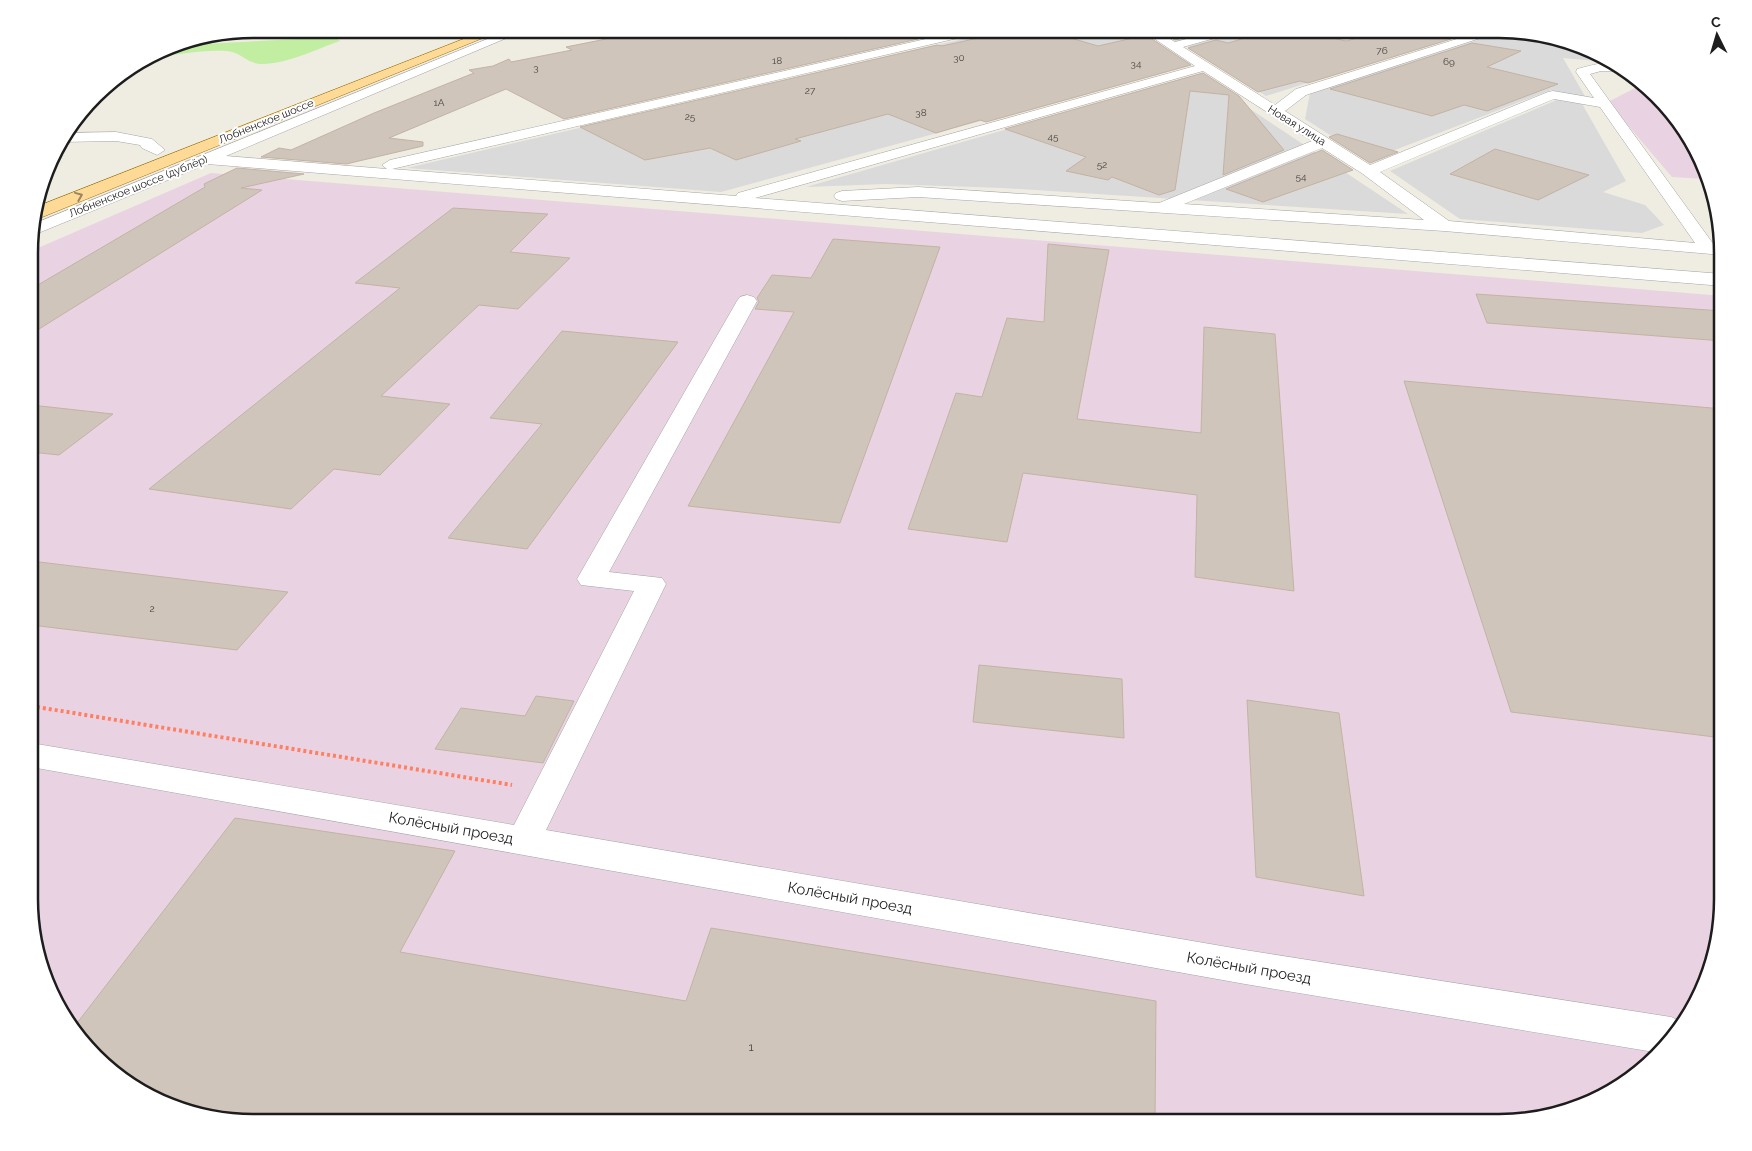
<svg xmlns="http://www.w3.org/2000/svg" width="1752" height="1151" font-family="Raleway,sans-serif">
	<rect width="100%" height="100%" fill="#efece1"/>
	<g fill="#dbdada">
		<polygon points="1006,29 1127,29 1183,66 721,192 407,168"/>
		<polygon points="1157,29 1226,29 1178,42"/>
		<polygon points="1251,29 1478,29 1266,96 1188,46"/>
		<polygon points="1509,30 1571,41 1607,58 1608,62 1563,58 1586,98 1551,90 1369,160 1305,119 1310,93"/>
		<polygon points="1191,76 1202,77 1408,214 1003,188 886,184 806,187"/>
		<polygon points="1559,99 1581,102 1626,181 1603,192 1645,205 1664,225 1642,233 1460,219 1390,171"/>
	</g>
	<g fill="#e9d3e3">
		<polygon points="1641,85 1693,141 1705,179 1672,177 1608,102"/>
		<polygon points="211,173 1723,296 1723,913 1711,970 1685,1023 1611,1092 1514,1122 252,1122 181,1110 128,1084 59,1011 31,927 31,251"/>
	</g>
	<path fill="#c2eea2" d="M 334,37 L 340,41 C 316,49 288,64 262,64 C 247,64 241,52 227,51 C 201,49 175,56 149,57 L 166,46 Z"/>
	<g fill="#cfc5ba" stroke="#c2b3a3">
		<polygon points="582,29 818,29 845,39 885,29 918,39 564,119 506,89 389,138 423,142 423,146 346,164 261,157 279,148 291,150 374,113 474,73 469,70 493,66 509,59 511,62 572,50 566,47 606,39"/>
		<polygon points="1019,29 1040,29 1098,46 1146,35 1191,65 986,122 980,120 936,133 888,114 795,139 801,141 736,160 710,148 645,160 580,127 937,45 942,46"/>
		<polygon points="1178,29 1197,34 1175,40 1162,32"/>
		<polygon points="1276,29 1291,29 1346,41 1370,35 1384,38 1399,30 1451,39 1308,83 1300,81 1258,92 1188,48 1216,40 1228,43"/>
		<polygon points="1472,43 1521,51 1487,67 1558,84 1487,111 1464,105 1432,116 1330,89"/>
		<polygon points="1203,73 1239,96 1284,150 1223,175 1229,95 1190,91 1175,190 1159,195 1112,177 1108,180 1066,171 1086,157 1005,129"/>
		<polygon points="1337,134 1398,152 1370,163 1329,137"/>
		<polygon points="1495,149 1589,175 1538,200 1450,174"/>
		<polygon points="1322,150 1353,170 1263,202 1226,189"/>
		<polygon points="237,168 304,174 241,188 262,190 31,334 31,289 205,187 204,184"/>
		<polygon points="453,208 548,214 510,252 570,258 518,309 479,305 381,396 450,404 380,475 334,469 291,509 149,489 400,288 355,283"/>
		<polygon points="833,239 940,247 840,523 688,506 794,312 755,309 759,302 757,298 772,275 811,278"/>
		<polygon points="1048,244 1109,250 1077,419 1201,433 1204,327 1275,334 1294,591 1195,577 1197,495 1023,473 1007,542 908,529 956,393 982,397 1007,318 1044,322"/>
		<polygon points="1476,294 1723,311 1723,341 1487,323"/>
		<polygon points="562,331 678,342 527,549 448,538 542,424 490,418"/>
		<polygon points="1404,381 1723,409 1723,738 1511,712"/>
		<polygon points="31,405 113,414 59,455 31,452"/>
		<polygon points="31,561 288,592 237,650 31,625"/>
		<polygon points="979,665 1122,679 1124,738 973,722"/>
		<polygon points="536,696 574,701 543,763 435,749 461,708 525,716"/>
		<polygon points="1247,700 1339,713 1364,896 1256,877"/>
		<polygon points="235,818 455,851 400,952 686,1001 711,928 1156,1001 1155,1122 252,1122 181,1110 128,1084 74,1027"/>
	</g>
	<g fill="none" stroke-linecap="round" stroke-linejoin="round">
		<defs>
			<g id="minor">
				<path d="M 512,29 L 528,29 L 226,156 L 387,169 L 382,165 L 390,160 L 970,29 L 990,29 L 984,32 L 392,169 L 736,196 L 738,193 L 1195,66 L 1140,29 L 1154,29 L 1175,42 L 1224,29 L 1242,29 L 1240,31 L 1183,47 L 1275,105 L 1296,89 L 1489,29 L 1505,30 L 1306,95 L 1285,111 L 1370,165 L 1548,92 L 1553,91 L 1594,98 L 1576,72 L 1577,69 C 1594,65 1615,57 1628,71 L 1601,71 L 1590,74 L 1714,245 L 1723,245 L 1723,255 L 1444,231 L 918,197 L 842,201 L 836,199 L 834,196 L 836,193 L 842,191 L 918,187 L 1159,203 L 1312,141 L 1203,71 L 755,198 L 1723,274 L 1723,286 L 207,164 L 31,236 L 31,225 ZM 1554,99 L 1600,107 L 1695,243 L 1449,221 L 1380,172 ZM 1322,148 L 1363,174 L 1424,220 L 1184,204 Z"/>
				<polygon points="116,132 152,139 165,150 157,155 142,148 140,145 116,141 61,142 67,133"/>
				<polygon points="747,295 754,297 757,301 609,572 662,578 666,584 546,830 1245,950 1671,1017 1685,1023 1654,1052 1245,984 31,767 31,743 514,825 634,591 581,585 577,579 737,301 740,297"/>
			</g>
			<polygon id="major" points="489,29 505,29 40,218 32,219 36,207"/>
		</defs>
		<use href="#minor" stroke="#a4a4a4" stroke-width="1"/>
		<use href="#major" stroke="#967000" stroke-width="1"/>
		<polyline stroke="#ff7f63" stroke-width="4" stroke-dasharray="3 3" stroke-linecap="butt" points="31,706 512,785"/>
		<use href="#minor" fill="#fff" fill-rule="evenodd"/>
		<use href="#major" fill="#ffda97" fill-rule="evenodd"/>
	</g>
	<defs><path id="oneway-chevron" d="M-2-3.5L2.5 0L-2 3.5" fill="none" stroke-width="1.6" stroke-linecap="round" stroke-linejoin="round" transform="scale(1.25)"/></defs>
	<use stroke="#998560" href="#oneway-chevron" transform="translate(79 196) rotate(-22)"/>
	<g text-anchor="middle" stroke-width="4" stroke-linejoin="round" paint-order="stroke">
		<g font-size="10" fill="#4a4744">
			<text x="1382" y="54">76</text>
			<text x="959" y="61">30</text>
			<text x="777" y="64">18</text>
			<text x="1449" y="65">69</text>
			<text x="1136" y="67">34</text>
			<text x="536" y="71">3</text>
			<text x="810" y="94">27</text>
			<text x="439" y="106">1А</text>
			<text x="921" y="116">38</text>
			<text x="690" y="120">25</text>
			<text x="1053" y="140">45</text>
			<text x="1102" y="168">52</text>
			<text x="1301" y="180">54</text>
			<text x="152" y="612">2</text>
		</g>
		<g font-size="11" fill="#1d1d1d" stroke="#fff">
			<text transform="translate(266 121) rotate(-22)" y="4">Лобненское шоссе</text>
			<text transform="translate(1297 125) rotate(32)" y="4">Новая улица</text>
			<text transform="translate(138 186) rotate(-22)" y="4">Лобненское шоссе (дублёр)</text>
		</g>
		<g font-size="12" fill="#4a4744">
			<text x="751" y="1051">1</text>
		</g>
		<g font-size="15" fill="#1d1d1d" stroke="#fff">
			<text transform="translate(451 828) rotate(10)" y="5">Колёсный проезд</text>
			<text transform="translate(850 898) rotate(10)" y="5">Колёсный проезд</text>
			<text transform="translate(1249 968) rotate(10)" y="5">Колёсный проезд</text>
		</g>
	</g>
	<path d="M0 0H1752V1151H0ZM253 38H1499A215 215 0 0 1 1714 253V899A215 215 0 0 1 1499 1114H253A215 215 0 0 1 38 899V253A215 215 0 0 1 253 38Z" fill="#fff" fill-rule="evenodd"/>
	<path fill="none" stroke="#1d1d1d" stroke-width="2.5" d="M253 38H1499A215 215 0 0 1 1714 253V899A215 215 0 0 1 1499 1114H253A215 215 0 0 1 38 899V253A215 215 0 0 1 253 38Z"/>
	<g transform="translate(1717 35) rotate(355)" stroke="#ffffff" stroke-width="4" paint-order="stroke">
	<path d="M0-4L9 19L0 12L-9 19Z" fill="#1d1d1d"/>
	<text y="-8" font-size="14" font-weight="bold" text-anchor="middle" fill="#1d1d1d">С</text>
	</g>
</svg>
